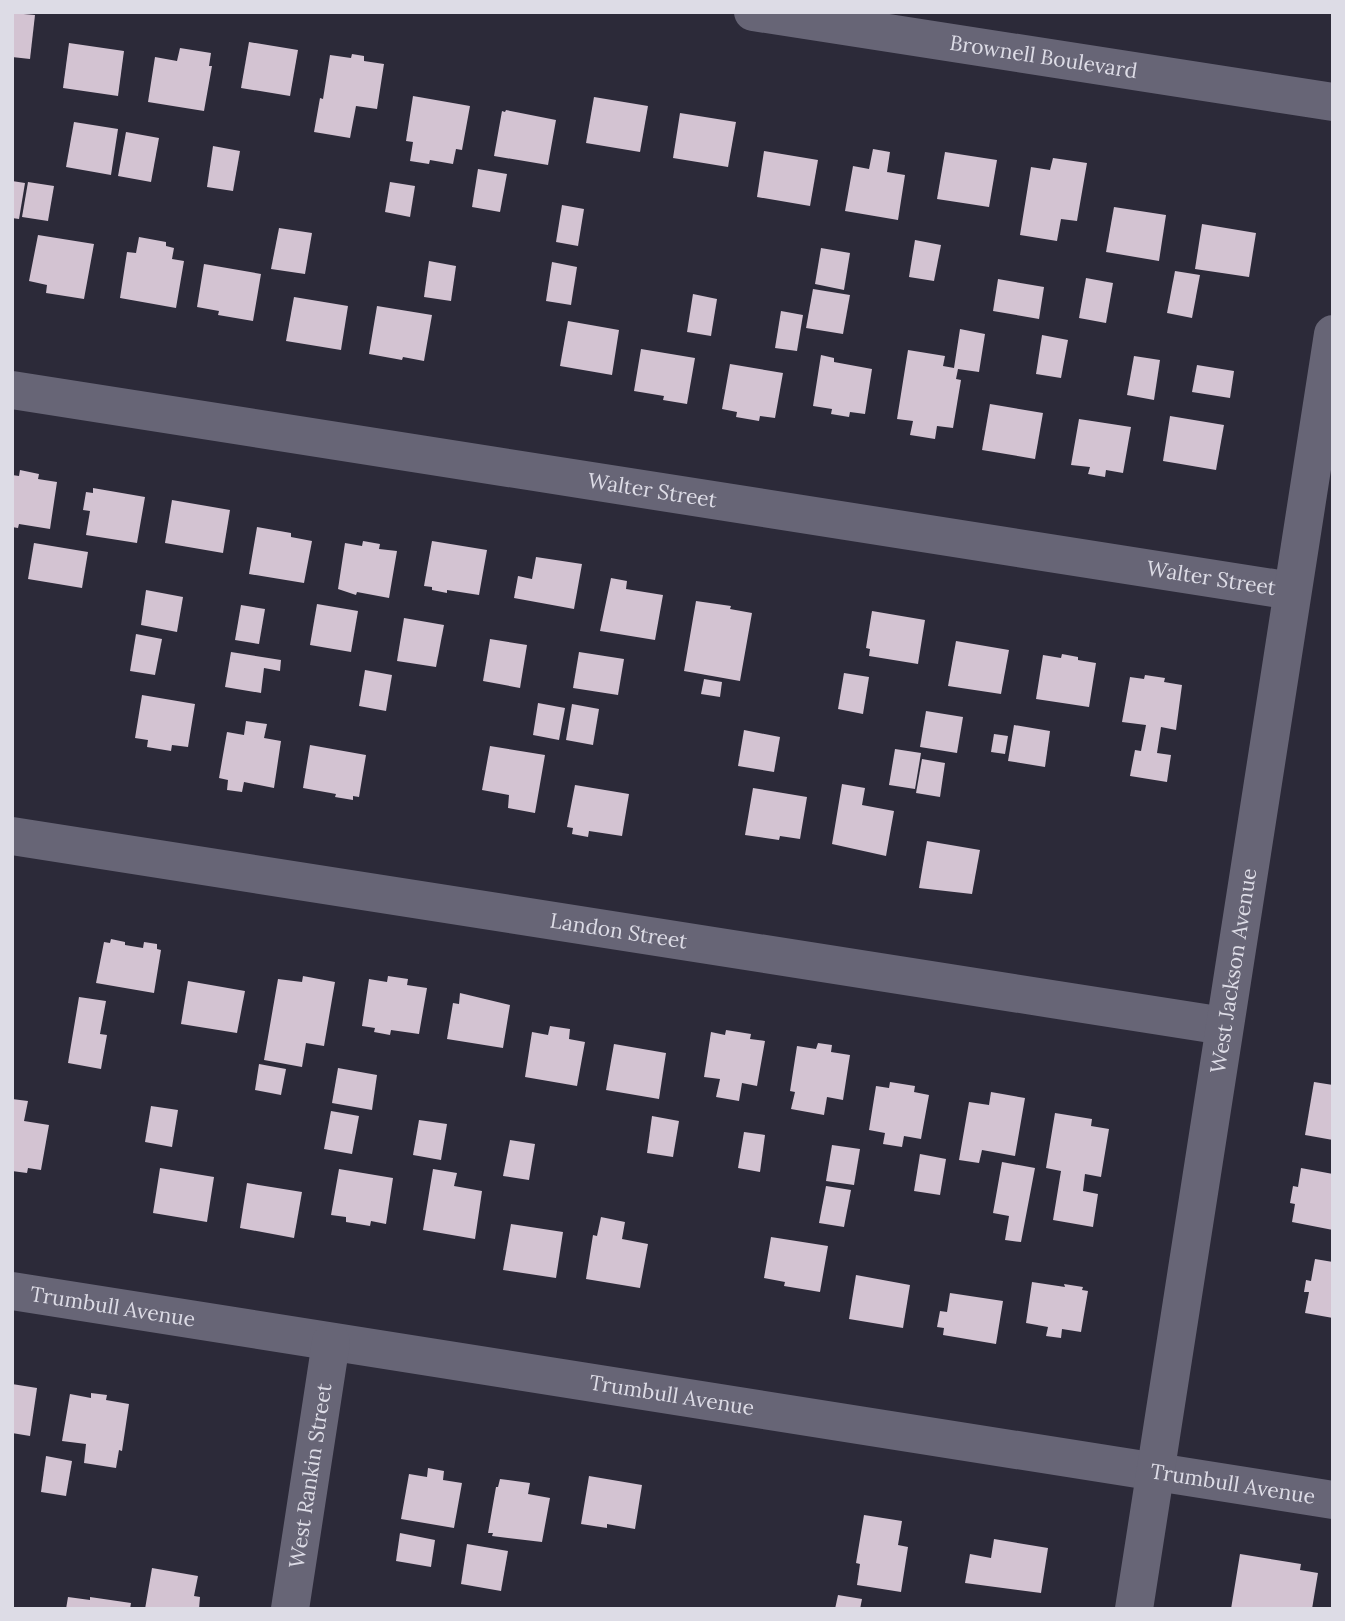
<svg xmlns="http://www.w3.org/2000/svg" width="1345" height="1621" font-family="Lora,serif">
	<rect width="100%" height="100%" fill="#2c2a39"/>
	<g fill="#d3c3d2">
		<polygon points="12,13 35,15 30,59 12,57"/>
		<polygon points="249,42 298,50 290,96 241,88"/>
		<polygon points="69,43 124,51 118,96 63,88"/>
		<polygon points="180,48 211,53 209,66 212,66 204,111 148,102 155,57 177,61"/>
		<polygon points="352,54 364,56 364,61 384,64 377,109 356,106 350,138 314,132 320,98 323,99 330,55 351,58"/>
		<polygon points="413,96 470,106 462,150 456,149 453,164 430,160 429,164 410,161 413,142 406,141"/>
		<polygon points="594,97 648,106 640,152 586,143"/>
		<polygon points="506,110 556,120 548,165 494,156 502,111 505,112"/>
		<polygon points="680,113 736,122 728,167 673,158"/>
		<polygon points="74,122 118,129 111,175 66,167"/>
		<polygon points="126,132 159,138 151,182 118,176"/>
		<polygon points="213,146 240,151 233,191 207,187"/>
		<polygon points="873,149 890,152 887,172 905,175 898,220 845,211 853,166 869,169"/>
		<polygon points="764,151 818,160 810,206 757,197"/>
		<polygon points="945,152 997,160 989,207 937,199"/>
		<polygon points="1053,158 1087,163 1077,221 1061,219 1057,241 1020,235 1031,167 1050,170"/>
		<polygon points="478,169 507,174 500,212 472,207"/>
		<polygon points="12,181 25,183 19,219 12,218"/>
		<polygon points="28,182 54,186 48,221 22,217"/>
		<polygon points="390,182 415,186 410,217 385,212"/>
		<polygon points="562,205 584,209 578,246 556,242"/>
		<polygon points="1114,207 1166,215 1159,261 1106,252"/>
		<polygon points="1202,224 1256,233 1249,277 1195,269"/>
		<polygon points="279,228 312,233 305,274 271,269"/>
		<polygon points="38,235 94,244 84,299 46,293 47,285 29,281"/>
		<polygon points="139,237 166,242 166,246 174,248 172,259 184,261 176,308 120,298 127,252 136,253"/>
		<polygon points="915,240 941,245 934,281 909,277"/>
		<polygon points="821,248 850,253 844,290 815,284"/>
		<polygon points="429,261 456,266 451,301 424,297"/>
		<polygon points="552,262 577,267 571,305 546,301"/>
		<polygon points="204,264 261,274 253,321 218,315 219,311 197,307"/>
		<polygon points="1175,271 1200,275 1192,318 1167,313"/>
		<polygon points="1086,278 1113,283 1106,323 1079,318"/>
		<polygon points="998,279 1044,287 1039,319 993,311"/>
		<polygon points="813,289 850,295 843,334 806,328"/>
		<polygon points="693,294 717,299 711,336 687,332"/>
		<polygon points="294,297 348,306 341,350 286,341"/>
		<polygon points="377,306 432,315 424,361 403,357 402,360 369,354"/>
		<polygon points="781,311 803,315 797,351 775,348"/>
		<polygon points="568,321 619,330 612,375 560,366"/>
		<polygon points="960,329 985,334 979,372 958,369 956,379 961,380 953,428 937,426 935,439 910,435 913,421 897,419 908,350 945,356 943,366 954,368"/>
		<polygon points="1042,335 1068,340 1061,378 1036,374"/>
		<polygon points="641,349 695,358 687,404 663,400 664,396 634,391"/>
		<polygon points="821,355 834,358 834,362 872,369 865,414 850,412 849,417 831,414 832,409 813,406"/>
		<polygon points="1134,356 1160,360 1154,400 1127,395"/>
		<polygon points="730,364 783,373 775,418 760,416 759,421 736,417 737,412 722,409"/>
		<polygon points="1197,365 1234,371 1230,398 1192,392"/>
		<polygon points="990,404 1043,413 1035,459 982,450"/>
		<polygon points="1170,416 1224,425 1216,470 1163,461"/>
		<polygon points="1079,419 1131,427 1123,473 1106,470 1105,477 1088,474 1090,467 1071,465"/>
		<polygon points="20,470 39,474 38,479 57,482 50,529 19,524 18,528 12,527 12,475 19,476"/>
		<polygon points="93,488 145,497 137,543 86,535 90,511 83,510 86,492 93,493"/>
		<polygon points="172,500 230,510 223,553 165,543"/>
		<polygon points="257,527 291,533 291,537 312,541 304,583 249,574"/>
		<polygon points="363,541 380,544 379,549 397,551 389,598 357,592 356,595 338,589 345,543 362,546"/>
		<polygon points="432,541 487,550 479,595 447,590 447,593 432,590 432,587 424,586"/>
		<polygon points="34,543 88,552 82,588 28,579"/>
		<polygon points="536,557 582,564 574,609 514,598 518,576 532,579"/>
		<polygon points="611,578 627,581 626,589 663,595 655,640 600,631"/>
		<polygon points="146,590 183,597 177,632 141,625"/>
		<polygon points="696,601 731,606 730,609 752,613 740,681 684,671"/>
		<polygon points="317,604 358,611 351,652 310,645"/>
		<polygon points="241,605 265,609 259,644 235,640"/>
		<polygon points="872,611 925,620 918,664 869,656 870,649 866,648"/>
		<polygon points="404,618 444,625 436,667 397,661"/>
		<polygon points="136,634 162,639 155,675 130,671"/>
		<polygon points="490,639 527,645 520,688 483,681"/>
		<polygon points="956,641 1009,650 1001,694 948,686"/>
		<polygon points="231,652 281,660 280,671 264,668 261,693 225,687"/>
		<polygon points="579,652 624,659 618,695 573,688"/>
		<polygon points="1062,654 1078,657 1078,660 1096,663 1089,707 1036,699 1043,655 1061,658"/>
		<polygon points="365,670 392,675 386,711 359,706"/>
		<polygon points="844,673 869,677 863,714 838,709"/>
		<polygon points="1145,675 1165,678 1164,682 1182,685 1176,730 1161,727 1157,753 1171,755 1167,782 1130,776 1135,750 1141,751 1146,725 1122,722 1130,677 1144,679"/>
		<polygon points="704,679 722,682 720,697 701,694"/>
		<polygon points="142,695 195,704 188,747 172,745 171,751 147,747 148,740 135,738"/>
		<polygon points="538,703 565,708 559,740 533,735"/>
		<polygon points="572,704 599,709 593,745 566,740"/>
		<polygon points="926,711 963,717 957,753 920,747"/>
		<polygon points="246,721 267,724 264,738 281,741 274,788 244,782 242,792 227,790 228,780 219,778 227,732 244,735"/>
		<polygon points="1014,725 1050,731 1045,767 1008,761"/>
		<polygon points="744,730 780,737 774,772 738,766"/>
		<polygon points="994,734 1008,736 1005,754 991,752"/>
		<polygon points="310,745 366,755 359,797 353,796 353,800 335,797 336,794 303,788"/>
		<polygon points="490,746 545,755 535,813 508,808 509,795 482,790"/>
		<polygon points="895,749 921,753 915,789 889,785"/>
		<polygon points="922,759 945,763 940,797 916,793"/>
		<polygon points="842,784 865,788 862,805 894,811 886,856 832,844"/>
		<polygon points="575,785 629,794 622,836 589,831 588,837 572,834 573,828 567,827"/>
		<polygon points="753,788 807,797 800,839 780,836 779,840 745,835"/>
		<polygon points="927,841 980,850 972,894 919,888"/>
		<polygon points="111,939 125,942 125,945 143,948 144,942 157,944 157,949 161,950 154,993 96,983 104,942 110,943"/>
		<polygon points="303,976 335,982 324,1046 306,1043 302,1067 264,1060 278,979 302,982"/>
		<polygon points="388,976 408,979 407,985 427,988 419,1034 391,1030 390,1035 374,1032 375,1028 362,1026 369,979 387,982"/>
		<polygon points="188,981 245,991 237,1033 181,1024"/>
		<polygon points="460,993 510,1005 503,1048 447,1039 453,1003 459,1004"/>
		<polygon points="79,997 106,1001 100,1034 107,1035 101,1069 68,1063"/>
		<polygon points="550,1026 570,1029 569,1039 585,1042 577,1086 525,1077 532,1032 548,1035"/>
		<polygon points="726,1030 751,1034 750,1039 765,1041 757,1086 742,1083 739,1101 716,1097 720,1079 704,1077 711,1032 725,1035"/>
		<polygon points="818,1043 832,1045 831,1052 850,1055 843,1100 827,1097 824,1115 791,1109 795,1092 790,1091 797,1046 816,1049"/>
		<polygon points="614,1044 666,1053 659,1099 606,1090"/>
		<polygon points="259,1064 286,1069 281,1095 255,1090"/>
		<polygon points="338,1068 377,1075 372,1110 332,1103"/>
		<polygon points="890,1082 915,1086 914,1092 929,1095 921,1139 904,1136 902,1147 883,1144 885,1133 869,1130 876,1086 889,1088"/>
		<polygon points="1314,1082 1333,1085 1333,1140 1305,1135"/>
		<polygon points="991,1092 1025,1098 1015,1156 982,1150 979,1163 959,1160 969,1102 989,1105"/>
		<polygon points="12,1099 28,1101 24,1121 49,1125 41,1170 28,1168 27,1173 12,1171"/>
		<polygon points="151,1106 178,1110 172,1147 145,1142"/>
		<polygon points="331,1111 359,1116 352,1154 324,1149"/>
		<polygon points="1055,1113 1092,1119 1091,1126 1109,1129 1101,1177 1085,1174 1083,1191 1098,1194 1093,1227 1053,1220 1061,1171 1046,1168"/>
		<polygon points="652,1116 679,1121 673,1157 647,1153"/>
		<polygon points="419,1120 447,1124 441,1160 413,1155"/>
		<polygon points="744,1132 765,1135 760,1172 738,1168"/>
		<polygon points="510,1140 535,1144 529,1180 503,1176"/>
		<polygon points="832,1145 860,1149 854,1185 826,1181"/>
		<polygon points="920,1154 946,1159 940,1195 914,1191"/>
		<polygon points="1002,1162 1035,1168 1021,1242 1005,1240 1009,1216 993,1213"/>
		<polygon points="160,1168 214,1177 207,1222 153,1213"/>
		<polygon points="1301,1168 1333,1174 1333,1230 1292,1222 1295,1204 1290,1203 1293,1186 1298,1187"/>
		<polygon points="339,1169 393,1178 386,1224 371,1221 370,1226 346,1222 346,1217 331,1215"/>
		<polygon points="433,1169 457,1173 454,1186 482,1191 475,1239 423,1230"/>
		<polygon points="247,1183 302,1192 294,1238 240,1228"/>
		<polygon points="826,1186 851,1190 844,1227 819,1223"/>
		<polygon points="601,1217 625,1222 622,1239 648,1244 640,1288 586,1279 593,1235 597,1236"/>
		<polygon points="511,1224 563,1232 556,1278 503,1270"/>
		<polygon points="771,1237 828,1246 820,1292 784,1286 785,1282 764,1278"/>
		<polygon points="1315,1259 1333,1262 1333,1318 1305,1313 1309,1292 1304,1292 1306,1280 1311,1281"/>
		<polygon points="856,1275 910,1285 903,1328 849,1319"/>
		<polygon points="1032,1282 1065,1287 1064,1284 1083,1287 1082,1290 1088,1291 1081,1332 1062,1329 1061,1338 1046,1336 1048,1327 1026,1323"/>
		<polygon points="950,1293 1003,1301 996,1344 943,1335 944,1328 937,1327 940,1311 947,1312"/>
		<polygon points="12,1384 37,1388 30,1436 12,1433"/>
		<polygon points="91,1393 107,1395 106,1400 129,1404 122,1451 119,1450 116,1468 84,1463 86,1444 62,1441 70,1394 91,1398"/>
		<polygon points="46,1456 72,1461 66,1496 41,1492"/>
		<polygon points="428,1468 444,1471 443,1480 462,1483 454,1528 401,1519 409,1474 427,1477"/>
		<polygon points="589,1476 642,1485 635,1529 607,1524 607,1528 581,1524"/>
		<polygon points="500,1479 530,1483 528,1494 550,1498 542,1542 492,1536 493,1533 488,1533 496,1487 498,1487"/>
		<polygon points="864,1515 902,1521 898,1545 908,1547 901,1592 857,1585 860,1564 856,1563"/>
		<polygon points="400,1533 435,1540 431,1567 396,1561"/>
		<polygon points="994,1539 1048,1548 1041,1593 965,1583 970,1554 991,1558"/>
		<polygon points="467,1544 508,1551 501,1591 461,1584"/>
		<polygon points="1240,1554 1301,1564 1300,1570 1318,1573 1312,1609 1231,1609"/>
		<polygon points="152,1568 198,1576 194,1596 200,1597 199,1609 145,1609"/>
		<polygon points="838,1595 862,1599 860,1609 835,1609"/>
		<polygon points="68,1597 90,1600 90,1597 131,1603 130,1609 66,1609"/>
	</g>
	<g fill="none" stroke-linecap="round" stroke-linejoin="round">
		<g stroke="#676576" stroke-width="38">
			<path id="s1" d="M 753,12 L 1333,102"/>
			<path id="s2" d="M 12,390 L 1292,591"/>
			<path id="s3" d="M 12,836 L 1224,1026"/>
			<path id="s4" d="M 12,1291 L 1333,1500"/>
			<path id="s5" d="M 290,1609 L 331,1342"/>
			<path id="s6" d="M 1134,1609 L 1333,334"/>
		</g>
	</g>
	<g text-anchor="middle" stroke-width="7" stroke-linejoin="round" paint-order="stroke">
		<g font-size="21" fill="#dddce6" stroke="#23202e">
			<text dy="7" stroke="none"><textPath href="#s1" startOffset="294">Brownell Boulevard</textPath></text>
			<text dy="7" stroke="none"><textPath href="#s2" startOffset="648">Walter Street</textPath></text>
			<text dy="7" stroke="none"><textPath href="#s2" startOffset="1214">Walter Street</textPath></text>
			<text dy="7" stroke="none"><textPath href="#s3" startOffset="614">Landon Street</textPath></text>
			<text dy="7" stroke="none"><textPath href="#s6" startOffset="646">West Jackson Avenue</textPath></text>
			<text dy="7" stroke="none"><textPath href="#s4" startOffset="102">Trumbull Avenue</textPath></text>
			<text dy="7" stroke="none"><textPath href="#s4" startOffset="668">Trumbull Avenue</textPath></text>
			<text dy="7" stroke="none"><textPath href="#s5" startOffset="135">West Rankin Street</textPath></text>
			<text dy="7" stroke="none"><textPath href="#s4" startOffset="1236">Trumbull Avenue</textPath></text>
		</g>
	</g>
	<rect width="1345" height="1621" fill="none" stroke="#dddce6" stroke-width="28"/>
</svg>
